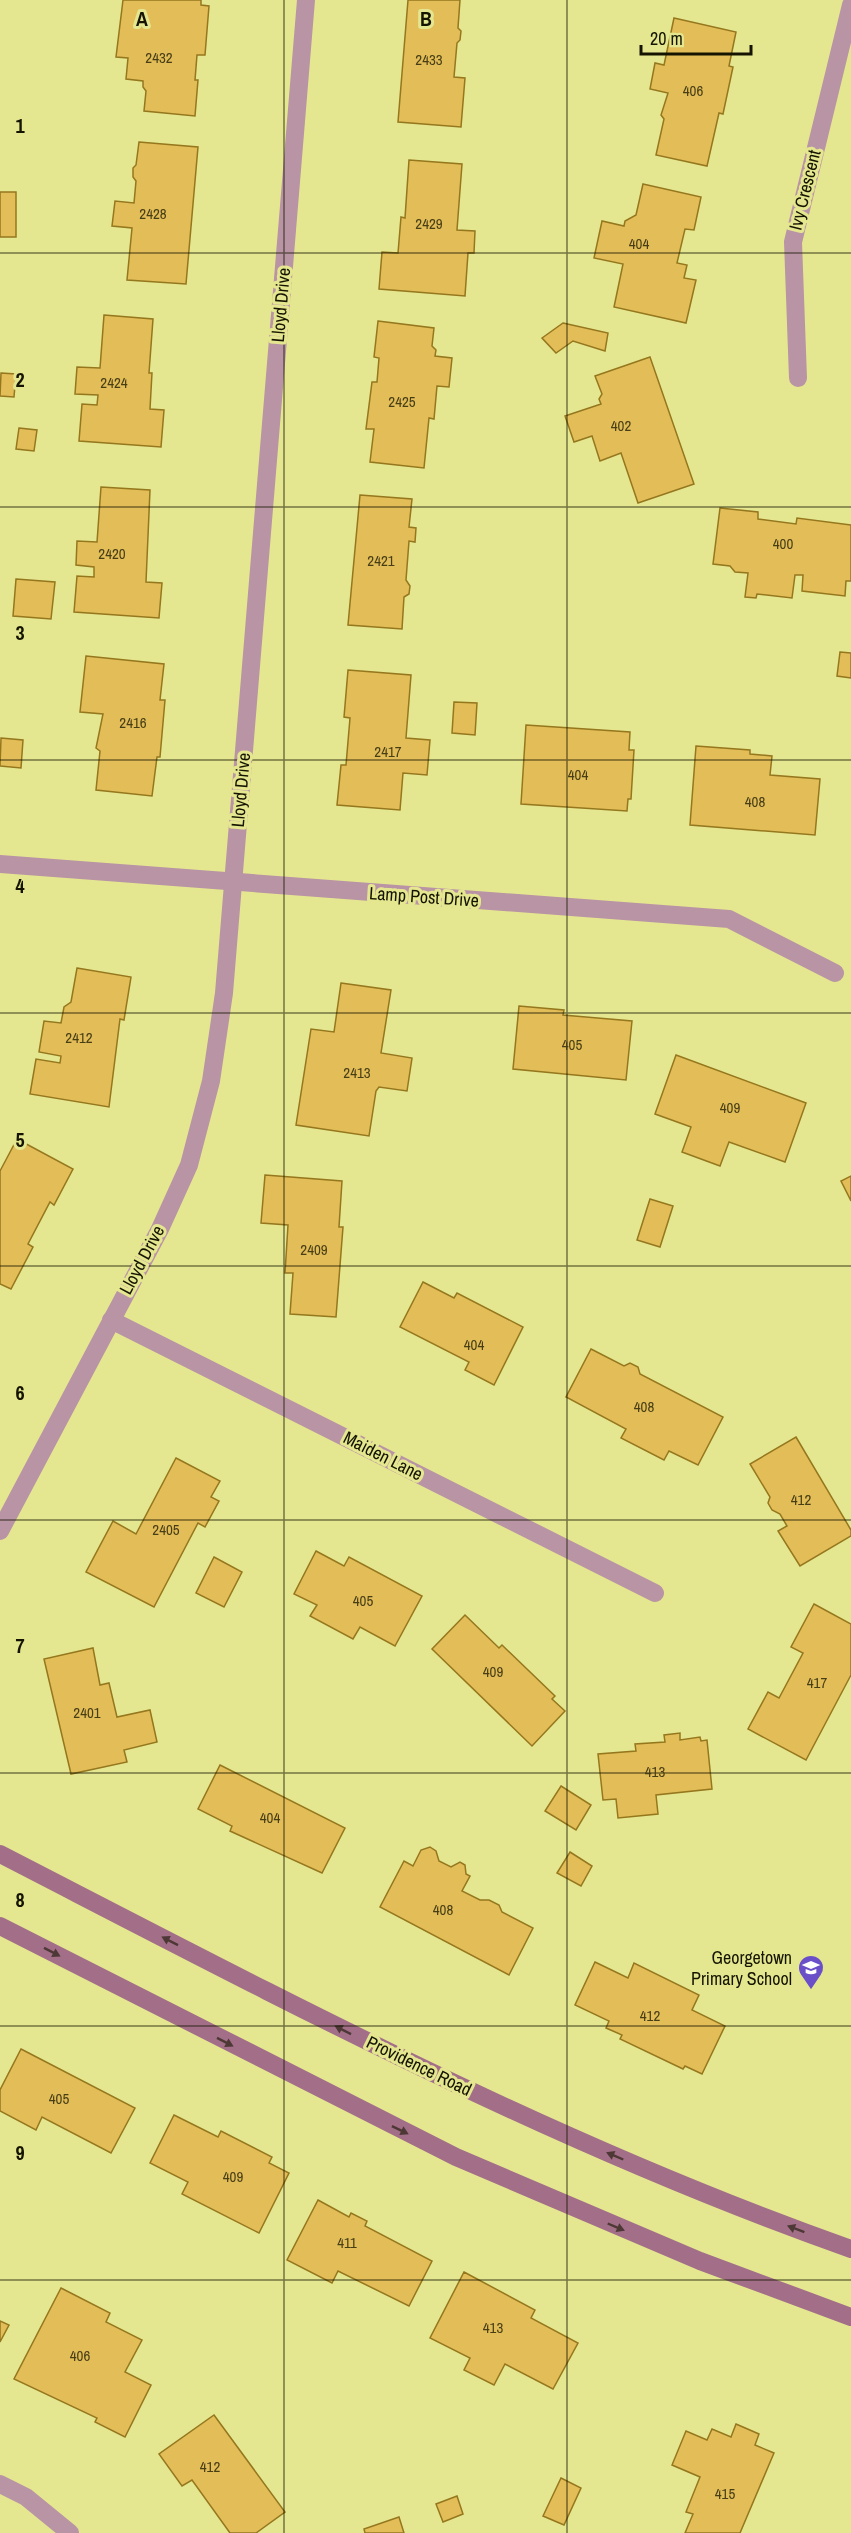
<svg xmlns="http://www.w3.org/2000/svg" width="851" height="2533" font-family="'Archivo Narrow',sans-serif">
	<rect width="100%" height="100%" fill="#e5e790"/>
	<g fill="#e2bd58" stroke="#95771e" stroke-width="1.5">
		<polygon points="123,0 201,0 201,5 209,6 205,55 197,55 195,80 198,80 195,116 144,111 146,91 143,87 143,81 126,79 128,58 116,57"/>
		<polygon points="408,0 460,0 458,28 461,31 460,40 457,43 454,77 465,78 461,127 398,122"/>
		<polygon points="674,18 736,32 729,66 733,67 723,114 719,113 707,166 656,155 664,119 661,115 668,93 650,89 655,63 664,65"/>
		<polygon points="139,142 198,147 186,284 127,280 132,228 112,226 115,201 134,203 136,181 133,177 133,168 136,165"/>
		<polygon points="409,160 462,164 457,230 475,231 474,253 468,253 465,296 379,289 382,252 398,253 401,217 405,218"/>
		<polygon points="643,184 701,197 694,230 685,229 677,263 687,265 684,278 696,280 686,323 614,307 623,264 594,258 602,221 624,226 625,221 636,215"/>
		<rect x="0" y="192" width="16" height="45"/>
		<polygon points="104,315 153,319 149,373 152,373 150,409 164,410 161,447 79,441 82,404 97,405 98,395 75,394 77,367 100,368"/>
		<polygon points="378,321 434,328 432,346 436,350 435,356 452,358 449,387 437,386 434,419 429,418 424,468 370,462 374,429 366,429 372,382 377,382 379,358 374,357"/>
		<polygon points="563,323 608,333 605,351 573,341 556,353 542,338"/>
		<polygon points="650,357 694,484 638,503 621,453 600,461 592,436 574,442 565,416 601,404 599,399 602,394 595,376"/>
		<polygon points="1,373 16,374 14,397 0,396"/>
		<polygon points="19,428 37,430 34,451 16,449"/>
		<polygon points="101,487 150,490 146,582 162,583 159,618 74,612 77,576 94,577 94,567 76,565 77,541 97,542"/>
		<polygon points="360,495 412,499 409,527 416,528 415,542 409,541 406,580 410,586 409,594 404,597 402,629 348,625"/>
		<polygon points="720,508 758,512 758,519 796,524 797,518 851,525 851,581 846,581 845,596 802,591 803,575 795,575 792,598 757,594 756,598 745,597 748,573 735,572 730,566 713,564"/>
		<polygon points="16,579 55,582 51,619 13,616"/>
		<polygon points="840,652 851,653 851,678 837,676"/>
		<polygon points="86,656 164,664 160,700 165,700 160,757 157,757 152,796 96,790 100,751 96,748 103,714 80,712"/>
		<polygon points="348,670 411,675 406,738 430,740 427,775 403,773 400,810 337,805 341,765 346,765 350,718 344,717"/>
		<polygon points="454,702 477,703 475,735 452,733"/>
		<polygon points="526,725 630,732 629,750 634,750 631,799 628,799 627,811 521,804"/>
		<polygon points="1,738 23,740 21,768 0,766"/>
		<polygon points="696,746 750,750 750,754 772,756 770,775 820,779 815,835 690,825"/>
		<polygon points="77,968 131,977 124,1020 120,1019 109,1107 30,1094 36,1059 60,1063 61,1056 39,1052 44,1021 61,1023 64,1007 71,1002"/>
		<polygon points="341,983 391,990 381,1053 412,1058 407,1091 379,1087 376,1091 369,1136 296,1125 311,1029 334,1032"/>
		<polygon points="519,1006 564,1010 563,1015 632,1021 626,1080 513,1069"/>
		<polygon points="676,1055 806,1103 785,1162 729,1142 720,1166 682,1152 691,1127 655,1114"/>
		<polygon points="17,1139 73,1169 54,1205 50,1202 28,1244 33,1247 11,1289 0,1284 0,1171"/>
		<polygon points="265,1175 342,1181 339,1227 343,1227 336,1317 290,1314 293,1273 285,1273 288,1225 261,1223"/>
		<polygon points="851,1176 851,1201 841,1181"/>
		<polygon points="650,1199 673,1206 660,1247 637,1240"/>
		<polygon points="423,1282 454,1298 457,1293 523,1327 494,1385 465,1370 469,1362 400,1327"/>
		<polygon points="591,1349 624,1366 630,1363 638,1367 640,1374 723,1417 698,1465 669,1451 664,1460 621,1438 626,1429 566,1397"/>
		<polygon points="796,1437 851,1530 851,1536 800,1566 778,1531 787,1526 780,1514 772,1510 768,1503 770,1497 750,1464"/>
		<polygon points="176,1458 220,1481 211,1497 219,1501 205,1527 198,1523 154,1607 86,1572 113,1521 136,1534"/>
		<polygon points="316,1551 344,1566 349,1557 422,1596 395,1646 360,1627 353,1639 310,1616 317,1605 294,1594"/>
		<polygon points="214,1557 242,1572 224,1607 196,1593"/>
		<polygon points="814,1604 851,1624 851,1675 806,1760 748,1729 768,1692 779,1698 803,1653 791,1647"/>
		<polygon points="465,1615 499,1648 502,1645 555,1696 552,1699 565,1711 532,1746 432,1649"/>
		<polygon points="93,1648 100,1685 109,1683 117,1717 150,1710 157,1742 124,1750 127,1762 71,1774 44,1659"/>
		<polygon points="680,1733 680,1740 700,1737 701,1741 707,1740 712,1789 656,1795 658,1814 618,1818 616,1799 603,1800 598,1754 636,1751 635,1744 665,1742 664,1735"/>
		<polygon points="220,1765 345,1828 322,1873 230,1831 232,1826 198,1809"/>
		<polygon points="561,1786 591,1805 576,1830 545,1811"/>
		<polygon points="430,1847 436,1851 439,1861 451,1867 460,1862 465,1865 466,1874 470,1876 462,1891 480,1900 489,1900 499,1905 502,1912 533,1928 509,1975 380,1907 404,1861 413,1866 421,1850"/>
		<polygon points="570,1852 592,1866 581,1886 557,1873"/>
		<polygon points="595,1962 628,1978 634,1963 699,1995 692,2010 725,2026 702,2074 685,2066 683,2069 620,2039 622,2035 606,2028 609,2021 575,2005"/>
		<polygon points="21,2049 135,2108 111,2153 42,2117 36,2130 0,2111 0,2090"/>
		<polygon points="174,2115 218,2137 221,2131 272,2157 269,2163 289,2173 259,2233 182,2194 188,2182 150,2163"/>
		<polygon points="318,2200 349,2217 351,2213 367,2221 365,2226 432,2261 409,2306 338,2271 332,2283 287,2260"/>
		<polygon points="464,2272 535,2310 531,2318 578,2343 553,2389 505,2364 494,2385 464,2370 470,2358 430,2338"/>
		<polygon points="61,2288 110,2313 106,2322 142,2340 125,2372 151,2385 125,2437 95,2422 97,2418 14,2379"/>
		<polygon points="0,2321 9,2325 0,2342"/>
		<polygon points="214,2415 285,2512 256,2533 230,2533 192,2480 182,2486 159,2454"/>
		<polygon points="736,2424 759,2434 755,2445 774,2453 740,2533 685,2533 693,2514 686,2512 700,2477 672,2465 686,2431 707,2440 712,2429 731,2437"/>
		<polygon points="561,2478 581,2488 564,2525 543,2516"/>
		<polygon points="457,2496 463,2514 443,2522 436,2504"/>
		<polygon points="399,2517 404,2533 365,2533 364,2529"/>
	</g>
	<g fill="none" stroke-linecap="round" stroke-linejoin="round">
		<g stroke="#b994a5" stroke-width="18">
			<polyline points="798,378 793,242 851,5"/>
			<polyline points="0,864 729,919 835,973"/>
			<polyline points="111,1320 655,1593"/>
			<polyline points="0,1531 160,1229 189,1165 211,1081 224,993 306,0"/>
			<polyline points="0,2484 26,2497 70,2533"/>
		</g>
		<g stroke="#a36f88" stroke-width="18">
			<path d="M 0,1854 C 278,1997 555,2145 851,2249"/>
			<polyline points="0,1926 456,2157 700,2261 851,2317"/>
		</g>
	</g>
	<defs><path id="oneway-solid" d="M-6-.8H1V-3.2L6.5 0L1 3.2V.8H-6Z" transform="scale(1.5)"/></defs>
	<g fill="#4d3836">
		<use href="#oneway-solid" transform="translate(170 1941) rotate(-153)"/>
		<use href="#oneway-solid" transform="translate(52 1952) rotate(27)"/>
		<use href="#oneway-solid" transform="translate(343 2030) rotate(-153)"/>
		<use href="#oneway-solid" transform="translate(225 2042) rotate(27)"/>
		<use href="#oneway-solid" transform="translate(400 2130) rotate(26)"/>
		<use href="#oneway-solid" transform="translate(615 2156) rotate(-157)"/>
		<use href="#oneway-solid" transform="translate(616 2227) rotate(23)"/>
		<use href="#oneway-solid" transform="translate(796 2229) rotate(-159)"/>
	</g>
	<path fill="none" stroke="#141400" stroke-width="1.5" stroke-opacity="0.55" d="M 284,0 L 284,2533M 567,0 L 567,2533M 0,253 L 851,253M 0,507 L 851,507M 0,760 L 851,760M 0,1013 L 851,1013M 0,1266 L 851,1266M 0,1520 L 851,1520M 0,1773 L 851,1773M 0,2026 L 851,2026M 0,2280 L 851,2280"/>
	<defs>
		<symbol id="school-pin" viewBox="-11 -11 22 30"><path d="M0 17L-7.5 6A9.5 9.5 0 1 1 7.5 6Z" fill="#6b4fc9" stroke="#e5e790"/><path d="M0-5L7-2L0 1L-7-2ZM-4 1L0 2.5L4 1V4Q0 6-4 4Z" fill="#fff"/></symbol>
	</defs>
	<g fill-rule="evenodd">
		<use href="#school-pin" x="796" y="1953" width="30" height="40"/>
	</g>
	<g text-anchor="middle" stroke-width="6" stroke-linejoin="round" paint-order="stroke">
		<g font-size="15" fill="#483e16">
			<text x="159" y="63">2432</text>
			<text x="429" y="65">2433</text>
			<text x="693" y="96">406</text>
			<text x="153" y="219">2428</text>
			<text x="429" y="229">2429</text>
			<text x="639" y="249">404</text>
			<text x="114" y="388">2424</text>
			<text x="402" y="407">2425</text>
			<text x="621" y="431">402</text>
			<text x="783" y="549">400</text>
			<text x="112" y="559">2420</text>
			<text x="381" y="566">2421</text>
			<text x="133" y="728">2416</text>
			<text x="388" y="757">2417</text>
			<text x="578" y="780">404</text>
			<text x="755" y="807">408</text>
			<text x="79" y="1043">2412</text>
			<text x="572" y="1050">405</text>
			<text x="357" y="1078">2413</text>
			<text x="730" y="1113">409</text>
			<text x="314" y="1255">2409</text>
			<text x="474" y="1350">404</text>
			<text x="644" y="1412">408</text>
			<text x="801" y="1505">412</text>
			<text x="166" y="1535">2405</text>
			<text x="363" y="1606">405</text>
			<text x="493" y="1677">409</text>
			<text x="817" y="1688">417</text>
			<text x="87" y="1718">2401</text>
			<text x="655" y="1777">413</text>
			<text x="270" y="1823">404</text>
			<text x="443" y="1915">408</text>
			<text x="650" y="2021">412</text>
			<text x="59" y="2104">405</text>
			<text x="233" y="2182">409</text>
			<text x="347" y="2248">411</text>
			<text x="493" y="2333">413</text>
			<text x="80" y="2361">406</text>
			<text x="210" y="2472">412</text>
			<text x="725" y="2499">415</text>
		</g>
		<g font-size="18" fill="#141400" stroke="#e5e790">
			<text transform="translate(805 190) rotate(-76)" y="6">Ivy Crescent</text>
			<text transform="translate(281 305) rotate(-85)" y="6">Lloyd Drive</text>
			<text transform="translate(241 790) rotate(-85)" y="6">Lloyd Drive</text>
			<text transform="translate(424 897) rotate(4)" y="6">Lamp Post Drive</text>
			<text transform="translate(142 1260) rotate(-62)" y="6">Lloyd Drive</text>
			<text transform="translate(383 1456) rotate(27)" y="6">Maiden Lane</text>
			<text transform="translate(419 2066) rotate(26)" y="6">Providence Road</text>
		</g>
		<g font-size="18" fill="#141400" stroke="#e5e790" text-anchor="end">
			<text x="792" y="1964">Georgetown<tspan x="792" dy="21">Primary School</tspan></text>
		</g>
	</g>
	<g font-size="20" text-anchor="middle" font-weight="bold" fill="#141400" stroke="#e5e790" stroke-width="6" stroke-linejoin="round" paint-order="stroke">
		<text x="142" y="26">A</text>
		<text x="426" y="26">B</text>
		<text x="20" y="133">1</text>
		<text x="20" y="387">2</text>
		<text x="20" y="640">3</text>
		<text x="20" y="893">4</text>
		<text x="20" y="1147">5</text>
		<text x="20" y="1400">6</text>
		<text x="20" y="1653">7</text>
		<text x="20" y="1907">8</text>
		<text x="20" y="2160">9</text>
	</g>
	<path d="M641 45v9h110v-9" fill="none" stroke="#141400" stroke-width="3"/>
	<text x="650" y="45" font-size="18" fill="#141400" stroke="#e5e790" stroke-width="4.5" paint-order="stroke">20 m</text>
</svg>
